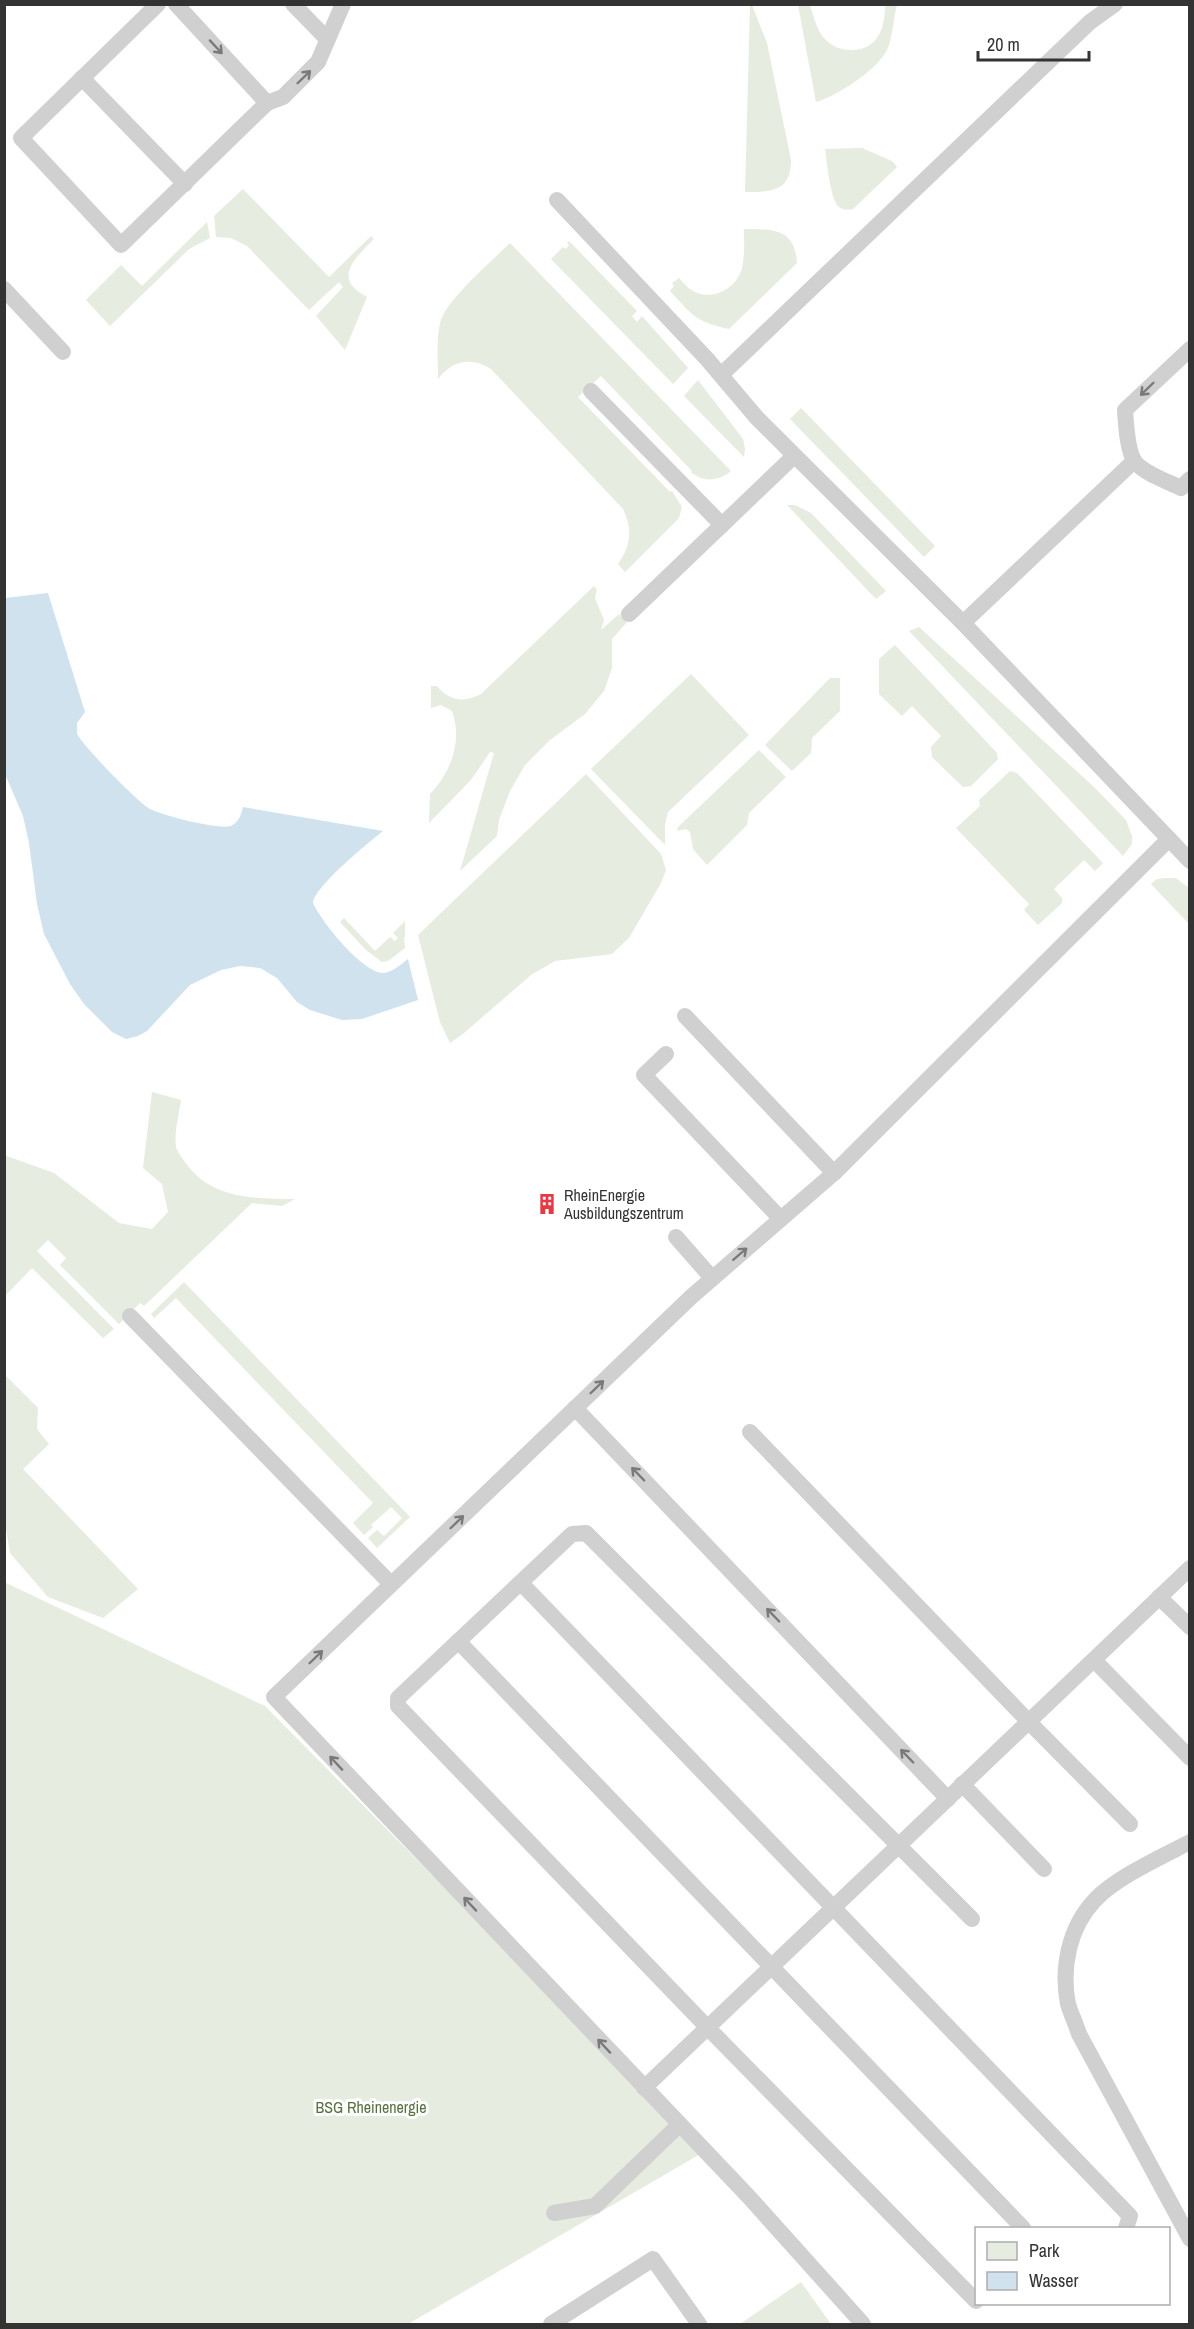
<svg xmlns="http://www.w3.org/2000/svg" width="1194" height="2329" font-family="'Archivo Narrow',sans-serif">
	<rect width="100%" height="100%" fill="#fff"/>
	<g fill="#e6ecdf">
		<path d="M 752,5 L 767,43 L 791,160 C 791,192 771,192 745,192 L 750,5 Z"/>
		<path d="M 798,5 L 810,5 C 814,16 816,30 825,39 C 831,46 841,50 850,50 C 878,51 885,28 885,5 L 897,5 C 893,19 893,37 887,50 C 877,70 837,96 816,102 Z"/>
		<path d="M 862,148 L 892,161 L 897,167 L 853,209 C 848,210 843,210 839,207 C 830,199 827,162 825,149 Z"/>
		<path d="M 243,189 L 329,277 L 371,236 L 374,239 C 354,259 332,279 367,297 L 345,350 L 316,316 L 343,287 L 339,282 L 309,310 L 247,246 L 231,238 L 216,237 L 214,216 Z"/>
		<polygon points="207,222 210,238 189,249 110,326 86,300 121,265 142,286"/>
		<path d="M 744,229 C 772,229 795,228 797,263 L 729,329 C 696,322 692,315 670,291 L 674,286 L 672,283 L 679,278 C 683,283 688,288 693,291 C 713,302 737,288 742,268 C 745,255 744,242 744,229 Z"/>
		<polygon points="569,241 637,311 632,316 637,322 642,316 688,368 673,384 551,259 563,247 566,249 569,245 567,243"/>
		<path d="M 510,243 L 731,471 C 719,481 703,483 691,472 L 692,471 L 601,376 L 578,397 L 670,492 L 672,491 L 682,507 L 679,518 L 625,572 L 618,564 C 631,545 633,530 623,509 L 491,369 C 471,356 451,361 438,379 C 438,361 436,341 440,323 C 444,302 493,260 510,243 Z"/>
		<polygon points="698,380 743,439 745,449 744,457 684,396"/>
		<polygon points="801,408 935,546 924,557 790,419"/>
		<polygon points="787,505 795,505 811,513 886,591 876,599"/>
		<path d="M 594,586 L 597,590 L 595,598 L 604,620 L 601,630 L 619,614 L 627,622 L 612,639 L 612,668 L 604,691 L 585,714 L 550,740 L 525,765 L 510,791 L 499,820 L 497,836 L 460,871 L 494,753 L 490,752 L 471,780 L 429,823 L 430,794 C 451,772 463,741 452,711 L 441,705 L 431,708 L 431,686 L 437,686 C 449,701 464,703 481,694 Z"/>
		<polygon points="919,627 1094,787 1126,820 1132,836 1132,844 1123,856 909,631"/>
		<polygon points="895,645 997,753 998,759 971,786 963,787 932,757 931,747 941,736 912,706 902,716 879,694 879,659"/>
		<polygon points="691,674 749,735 668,812 665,825 665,845 591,769"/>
		<polygon points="830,678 840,678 840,711 812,738 811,753 792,771 765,745"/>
		<polygon points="759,750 786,777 749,813 747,825 707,865 693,849 690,832 686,829 677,831 678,827"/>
		<polygon points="1010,771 1017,773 1103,863 1095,871 1084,860 1054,889 1062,898 1062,903 1038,925 1024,910 1029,904 956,828 980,806 979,800"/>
		<polygon points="586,774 661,854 666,870 661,883 629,938 612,954 555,961 531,975 464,1033 450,1043 440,1022 418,935"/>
		<polygon points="1165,878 1176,878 1189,888 1189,924 1151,884 1157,879"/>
		<polygon points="344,918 375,951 390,937 395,941 398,938 393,933 405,921 405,937 404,937 405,948 388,961 382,962 366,950 340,922"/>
		<path d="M 152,1092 L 181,1100 C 179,1114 174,1132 176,1147 C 178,1154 184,1160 188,1166 C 213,1199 257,1199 295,1199 L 282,1206 L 252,1203 L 144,1306 L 140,1303 L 119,1324 L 60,1265 L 66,1258 L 48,1240 L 37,1251 L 114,1329 L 103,1338 L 32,1268 L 5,1296 L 4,1155 L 54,1173 L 119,1223 L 152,1229 L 168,1212 L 162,1184 L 143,1168 Z"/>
		<polygon points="184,1282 410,1517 377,1548 368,1538 377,1530 384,1536 402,1518 391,1507 371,1525 373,1527 364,1535 353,1523 373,1503 176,1298 154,1318 151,1314"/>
		<polygon points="4,1374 38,1408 37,1429 49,1444 23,1469 138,1589 103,1618 48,1597 10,1553 4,1517"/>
		<polygon points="4,1582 265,1706 660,2106 709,2149 408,2324 5,2324"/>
		<polygon points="801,2282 831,2324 740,2324"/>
	</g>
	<path fill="#cfe2ee" d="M 48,593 L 85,712 L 77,723 L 77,734 C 85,748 133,797 147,807 C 157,815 220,830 231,826 C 239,822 241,815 243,807 L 383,831 C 368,843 315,886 313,903 C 321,921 363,974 384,973 C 393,972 401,964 408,959 L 418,1000 L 362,1019 L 342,1020 L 310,1010 L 297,1002 L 277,978 L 260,968 L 240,966 L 221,970 L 190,985 L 147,1031 L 138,1036 L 126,1039 L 112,1032 L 84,1004 L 70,984 L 44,934 L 37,904 L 29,843 L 23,816 L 5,774 L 5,598 Z"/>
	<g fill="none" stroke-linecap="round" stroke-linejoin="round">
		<g stroke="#d0d0d0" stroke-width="16">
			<polyline points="158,4 21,138 121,245 267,103 283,97 318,62 343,4"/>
			<polyline points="176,4 267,103"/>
			<polyline points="293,4 327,39"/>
			<polyline points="82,78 185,184"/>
			<polyline points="557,200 707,359 757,418 963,623 1190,861"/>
			<polyline points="4,289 63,352"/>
			<path d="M 1190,349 L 1125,410 C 1126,423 1127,451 1135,462 C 1145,474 1167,481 1181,488 L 1190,479"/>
			<polyline points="721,375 1090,22 1115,4"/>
			<polyline points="591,391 722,525"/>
			<polyline points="629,614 794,456"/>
			<polyline points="963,623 1134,461"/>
			<polyline points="685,1016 834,1173"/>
			<polyline points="666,1054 644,1075 781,1219"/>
			<polyline points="676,1237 712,1278"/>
			<polyline points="130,1316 391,1584"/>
			<polyline points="575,1408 948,1799"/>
			<polyline points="750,1432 1029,1722 1130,1824"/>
			<polyline points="521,1583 1130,2216 1126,2228"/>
			<polyline points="1159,1597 1190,1627"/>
			<polyline points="458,1641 1023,2228"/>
			<polyline points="1094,1660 1190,1758"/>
			<polyline points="962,1784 1044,1869"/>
			<path d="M 1190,1842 C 1163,1856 1115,1878 1095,1900 C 1069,1927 1061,1968 1068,2004 C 1071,2014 1076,2024 1079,2034 L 1190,2239"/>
			<polyline points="972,1919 586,1533 572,1534 398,1698 398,1706 708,2028 976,2301"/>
			<polyline points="644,2088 1190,1568"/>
			<polyline points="554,2213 595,2206 679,2125"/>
			<polyline points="551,2324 653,2259 699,2324"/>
			<polyline points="863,2324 749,2197 274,1697 691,1297 834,1173 1169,839"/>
		</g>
	</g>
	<defs><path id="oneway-shaft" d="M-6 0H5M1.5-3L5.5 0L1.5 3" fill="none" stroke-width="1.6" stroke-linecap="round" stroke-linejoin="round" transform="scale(1.5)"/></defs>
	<g stroke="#7a7a7a">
		<use href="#oneway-shaft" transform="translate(216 47) rotate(47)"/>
		<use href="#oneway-shaft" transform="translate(304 77) rotate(-44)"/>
		<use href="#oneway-shaft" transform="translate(1147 389) rotate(136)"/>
		<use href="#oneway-shaft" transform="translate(740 1254) rotate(-41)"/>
		<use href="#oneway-shaft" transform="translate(597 1387) rotate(-44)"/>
		<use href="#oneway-shaft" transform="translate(638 1474) rotate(-134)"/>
		<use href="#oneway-shaft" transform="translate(457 1522) rotate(-44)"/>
		<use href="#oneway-shaft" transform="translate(773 1615) rotate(-134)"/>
		<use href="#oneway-shaft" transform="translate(316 1657) rotate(-44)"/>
		<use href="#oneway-shaft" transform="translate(907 1756) rotate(-134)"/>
		<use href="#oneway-shaft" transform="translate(336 1763) rotate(-133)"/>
		<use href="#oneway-shaft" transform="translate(470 1904) rotate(-133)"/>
		<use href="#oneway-shaft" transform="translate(604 2046) rotate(-133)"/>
	</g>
	<defs>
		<symbol id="building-bare" viewBox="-9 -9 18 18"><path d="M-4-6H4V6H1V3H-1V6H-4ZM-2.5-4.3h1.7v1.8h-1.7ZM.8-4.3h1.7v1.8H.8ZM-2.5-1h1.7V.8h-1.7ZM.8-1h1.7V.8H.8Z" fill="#e63946" stroke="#fff" stroke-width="2.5" paint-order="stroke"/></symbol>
	</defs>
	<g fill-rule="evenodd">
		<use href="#building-bare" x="532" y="1189" width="30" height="30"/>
	</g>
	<g text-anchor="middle" stroke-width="6" stroke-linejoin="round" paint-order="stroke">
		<g font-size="16" fill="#333" stroke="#fff" text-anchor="start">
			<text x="564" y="1201">RheinEnergie<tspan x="564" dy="18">Ausbildungszentrum</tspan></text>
		</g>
		<g font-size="16" fill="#56703f" stroke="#fff">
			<text x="371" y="2113">BSG Rheinenergie</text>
		</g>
	</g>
	<rect width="1194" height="2329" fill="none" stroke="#333333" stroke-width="12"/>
	<rect x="975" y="2227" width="195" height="78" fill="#ffffff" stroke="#adadad" stroke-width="1.5"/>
	<rect x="987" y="2242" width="30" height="18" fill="#e6ecdf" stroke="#adadad" stroke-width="1.5"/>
	<text x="1029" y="2257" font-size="18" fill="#333333">Park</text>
	<rect x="987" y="2272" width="30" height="18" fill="#cfe2ee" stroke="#adadad" stroke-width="1.5"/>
	<text x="1029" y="2287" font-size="18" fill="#333333">Wasser</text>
	<path d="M978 51v9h111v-9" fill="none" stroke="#333333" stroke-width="3"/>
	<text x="987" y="51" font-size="18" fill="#333333" stroke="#ffffff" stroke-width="4.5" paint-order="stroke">20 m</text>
</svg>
